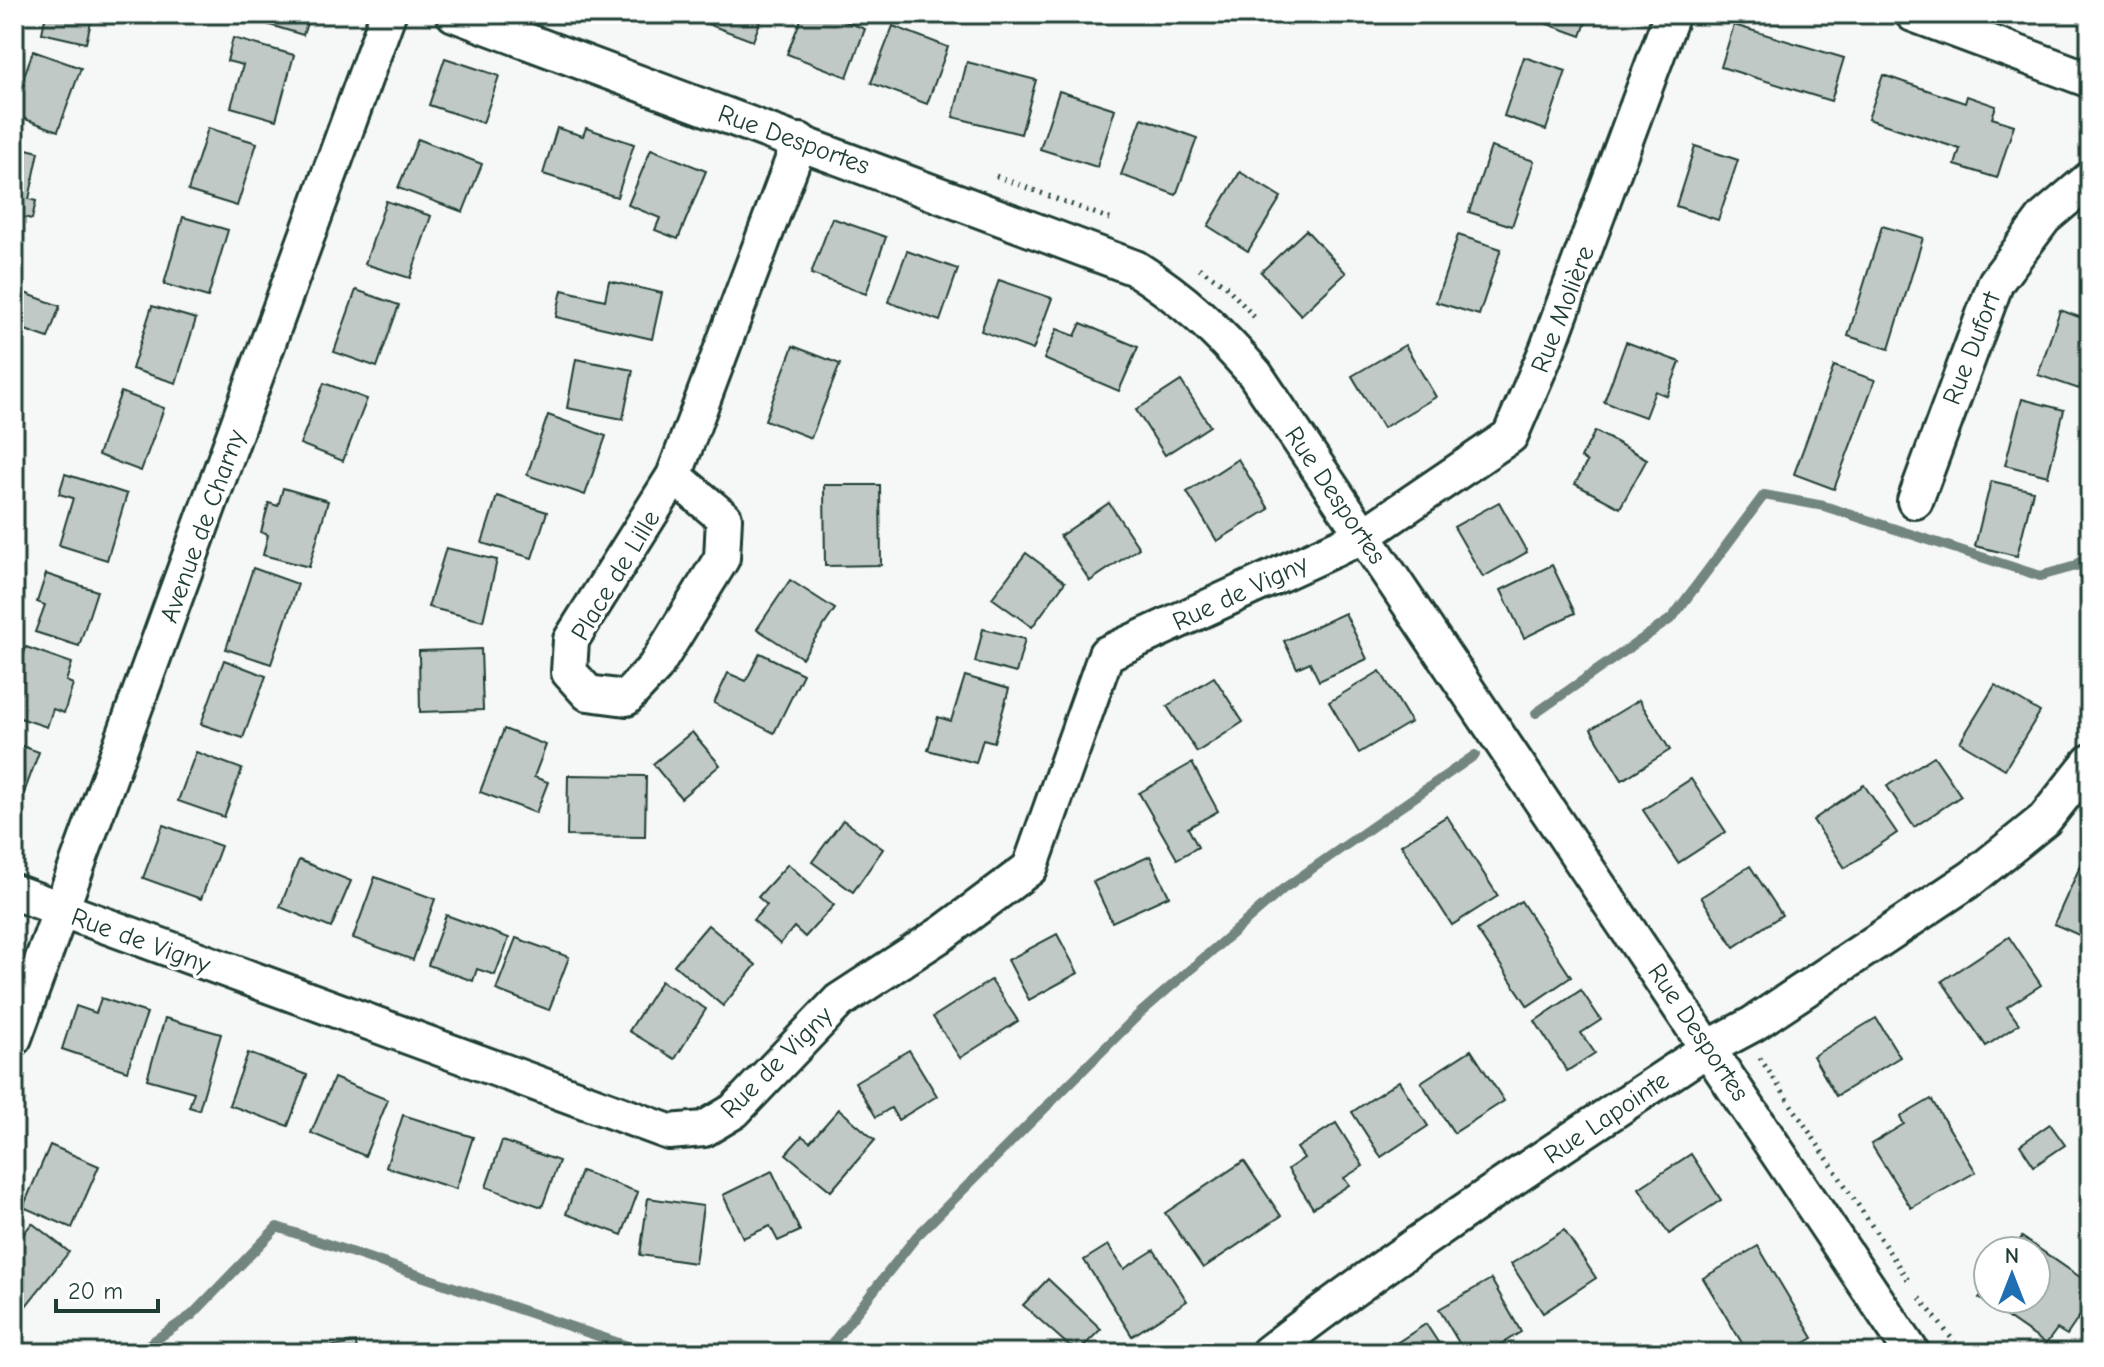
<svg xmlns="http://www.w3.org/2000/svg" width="2104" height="1367" font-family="'Comic Neue',sans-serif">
	<rect width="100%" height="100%" fill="#f6f7f7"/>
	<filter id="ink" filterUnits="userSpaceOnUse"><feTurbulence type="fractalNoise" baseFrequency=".0125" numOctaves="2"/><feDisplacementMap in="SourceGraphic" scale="16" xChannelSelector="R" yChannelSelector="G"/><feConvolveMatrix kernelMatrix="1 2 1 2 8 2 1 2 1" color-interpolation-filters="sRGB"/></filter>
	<g filter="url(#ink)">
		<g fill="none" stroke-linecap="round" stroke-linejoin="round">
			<g stroke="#72857f" stroke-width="10">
				<polyline points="1536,713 1672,618 1764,495 1824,506 2040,576 2076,566 2090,551"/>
				<polyline points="136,1353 192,1315 277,1227 648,1353"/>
				<polyline points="817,1353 830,1346 916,1237 1138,1015 1283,889 1475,755"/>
			</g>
		</g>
		<g fill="#c0c9c6" stroke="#1f3d34" stroke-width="2">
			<polygon points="46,14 93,14 86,43 42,33"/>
			<polygon points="263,14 310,14 303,35 260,22"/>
			<polygon points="706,14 763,14 753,41 702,22"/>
			<polygon points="803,14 827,14 865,29 847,77 787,54"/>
			<polygon points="1247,14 1338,14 1338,18 1247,17"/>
			<polygon points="1532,14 1589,14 1581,36 1531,18"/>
			<polygon points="1734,25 1844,58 1831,101 1721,67"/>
			<polygon points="893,26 948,47 927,104 871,83"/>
			<polygon points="233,38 294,55 276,120 231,107 243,65 227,61"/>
			<polygon points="33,51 81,68 58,131 14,115 14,104"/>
			<polygon points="1524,57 1566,71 1546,130 1504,116"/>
			<polygon points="445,58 499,76 483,123 429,105"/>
			<polygon points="967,62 1036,80 1021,134 953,117"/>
			<polygon points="1883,75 1965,103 1967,96 1996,106 1992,118 2014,125 1997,178 1955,165 1960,149 1868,119"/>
			<polygon points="1059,91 1115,109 1097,167 1040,149"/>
			<polygon points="1142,118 1197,138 1176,195 1121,175"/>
			<polygon points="208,128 257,143 237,206 188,191"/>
			<polygon points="557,128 583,136 586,128 634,144 617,197 543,174"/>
			<polygon points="418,139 482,164 463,212 398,188"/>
			<polygon points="14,146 39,152 29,199 36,201 32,219 14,215"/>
			<polygon points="1695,146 1738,160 1718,220 1676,206"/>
			<polygon points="1491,147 1534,161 1512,226 1469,212"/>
			<polygon points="651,149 706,171 678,239 655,230 660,218 628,205"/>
			<polygon points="1240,172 1281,197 1248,251 1208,226"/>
			<polygon points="386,201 431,216 410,278 365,264"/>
			<polygon points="183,217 228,230 208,297 164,284"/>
			<polygon points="832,218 886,237 866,294 811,274"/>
			<polygon points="1882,226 1923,238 1889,349 1848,336"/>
			<polygon points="1306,230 1346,273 1301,315 1261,272"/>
			<polygon points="1458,235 1501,249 1479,315 1436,302"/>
			<polygon points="907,251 958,269 940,321 888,302"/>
			<polygon points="999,280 1052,298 1033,350 981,331"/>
			<polygon points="609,281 662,293 652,339 556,317 562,290 605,300"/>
			<polygon points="356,290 399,305 377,367 334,352"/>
			<polygon points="22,292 60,306 48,338 14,326 14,313"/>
			<polygon points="152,306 196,319 176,383 132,369"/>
			<polygon points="2060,310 2090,321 2090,357 2079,389 2038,375"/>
			<polygon points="1081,323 1138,347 1119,391 1044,359 1057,329 1075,336"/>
			<polygon points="1626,342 1680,362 1667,396 1655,391 1645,417 1604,402"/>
			<polygon points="1405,345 1436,397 1383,428 1352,376"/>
			<polygon points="793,346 840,364 811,438 765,420"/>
			<polygon points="576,359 633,370 623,419 567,408"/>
			<polygon points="1834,366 1875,380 1834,489 1794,474"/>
			<polygon points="1181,381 1210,426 1165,455 1136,410"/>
			<polygon points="324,383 367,399 343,461 300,444"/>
			<polygon points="121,392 164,408 141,471 98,455"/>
			<polygon points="2022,399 2064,410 2048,476 2005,465"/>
			<polygon points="548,415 606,436 585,495 527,475"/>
			<polygon points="1595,431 1647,459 1620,508 1575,484 1587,462 1581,458"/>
			<polygon points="1238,459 1269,509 1217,541 1187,492"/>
			<polygon points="65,474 127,494 107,560 59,545 73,498 59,494"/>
			<polygon points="1991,481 2033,491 2017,556 1975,546"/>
			<polygon points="824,485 880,485 881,565 825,566"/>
			<polygon points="283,488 328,501 309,567 263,555 268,535 261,532 269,503 278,506"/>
			<polygon points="497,496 547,512 532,558 482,543"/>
			<polygon points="1499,502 1527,552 1483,577 1454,527"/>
			<polygon points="1109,503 1139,548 1090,581 1060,536"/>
			<polygon points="446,548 497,560 483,621 428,607"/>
			<polygon points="1026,553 1065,582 1032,627 992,598"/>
			<polygon points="1552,565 1575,613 1524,638 1501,590"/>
			<polygon points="253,568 298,584 271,664 226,649"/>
			<polygon points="46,574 97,591 79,646 35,632 45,605 37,602"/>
			<polygon points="790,580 835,609 802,658 757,629"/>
			<polygon points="1345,613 1367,659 1319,681 1310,662 1297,668 1284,641"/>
			<polygon points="983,629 1025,639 1016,673 975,662"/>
			<polygon points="26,647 72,663 66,681 73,684 64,713 53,709 47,727 14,716 14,684"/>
			<polygon points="481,649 483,710 420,712 419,651"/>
			<polygon points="760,653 803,674 774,733 714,703 728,673 746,681"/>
			<polygon points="224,660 266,676 243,738 201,724"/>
			<polygon points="1380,671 1411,722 1359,753 1329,702"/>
			<polygon points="965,676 1009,689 994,742 983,739 976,763 928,750 938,717 951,721"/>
			<polygon points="1214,677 1243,722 1197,752 1167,706"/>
			<polygon points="1995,685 2040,712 2005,769 1960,742"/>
			<polygon points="1639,700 1670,750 1622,780 1591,729"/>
			<polygon points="504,729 546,745 534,777 548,782 536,813 480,792"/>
			<polygon points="692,732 720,765 681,798 653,764"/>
			<polygon points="14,743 39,752 18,809 14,807"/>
			<polygon points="196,752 242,769 224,817 178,801"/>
			<polygon points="1934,756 1961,796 1914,827 1887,786"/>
			<polygon points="1192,763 1218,811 1188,828 1198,847 1177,859 1139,793"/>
			<polygon points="568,775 646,776 645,837 567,836"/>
			<polygon points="1691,779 1726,832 1678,863 1643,810"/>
			<polygon points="1864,785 1897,833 1845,868 1813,820"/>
			<polygon points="1447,816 1498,896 1452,925 1401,845"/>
			<polygon points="843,820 883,849 853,892 812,862"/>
			<polygon points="163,825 221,846 201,899 143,878"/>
			<polygon points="1150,856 1169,896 1112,922 1093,882"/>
			<polygon points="299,860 351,881 331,928 280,907"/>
			<polygon points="2083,860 2090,864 2090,940 2054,924"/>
			<polygon points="788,864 834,905 805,937 794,927 780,944 753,920 767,905 758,897"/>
			<polygon points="1750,866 1782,915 1734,947 1701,897"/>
			<polygon points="375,877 435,899 413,960 353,938"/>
			<polygon points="1521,901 1571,977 1528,1006 1477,930"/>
			<polygon points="446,915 509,938 495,975 477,969 473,981 428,965"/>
			<polygon points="708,925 756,965 723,1006 674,965"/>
			<polygon points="1057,934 1078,973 1029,1000 1008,960"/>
			<polygon points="2009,937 2041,985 2007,1007 2019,1024 1986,1046 1942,981"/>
			<polygon points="516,938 569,957 549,1010 496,990"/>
			<polygon points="991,980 1018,1021 960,1058 933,1017"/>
			<polygon points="661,981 706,1009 675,1059 629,1031"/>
			<polygon points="1581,990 1601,1020 1581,1033 1595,1053 1567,1071 1535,1021"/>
			<polygon points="101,998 147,1013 127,1071 62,1049 76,1006 96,1013"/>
			<polygon points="165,1018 221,1034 199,1110 189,1107 194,1092 147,1079"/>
			<polygon points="1876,1018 1900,1057 1836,1096 1813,1056"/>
			<polygon points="909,1050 937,1096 898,1120 891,1108 876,1117 855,1082"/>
			<polygon points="1471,1050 1504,1101 1454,1133 1421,1082"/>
			<polygon points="248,1053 307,1075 288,1126 229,1105"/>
			<polygon points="334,1078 388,1100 365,1156 311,1133"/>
			<polygon points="1399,1081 1428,1126 1381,1157 1352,1112"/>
			<polygon points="1931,1099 1976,1172 1911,1208 1871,1144 1904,1124 1900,1117"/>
			<polygon points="839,1109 875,1140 831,1191 786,1154 802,1136 810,1142"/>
			<polygon points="403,1115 473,1137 456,1189 386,1167"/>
			<polygon points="1336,1123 1363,1166 1344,1178 1349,1185 1313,1208 1288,1169 1304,1158 1297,1148"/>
			<polygon points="2050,1124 2065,1145 2034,1166 2020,1145"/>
			<polygon points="502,1141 559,1161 542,1207 486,1187"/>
			<polygon points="50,1145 99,1166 72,1228 23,1207"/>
			<polygon points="1691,1154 1721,1200 1669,1234 1639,1188"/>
			<polygon points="1244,1161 1281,1216 1203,1268 1165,1213"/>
			<polygon points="581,1171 638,1192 622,1235 566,1214"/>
			<polygon points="772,1171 800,1231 778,1241 770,1226 743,1238 723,1195"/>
			<polygon points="648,1198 703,1206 695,1263 640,1255"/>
			<polygon points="32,1223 69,1252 21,1312 14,1306 14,1231 21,1237"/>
			<polygon points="1564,1230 1596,1278 1543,1313 1511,1264"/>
			<polygon points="2022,1237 2090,1284 2090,1301 2067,1335 2057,1329 2046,1344 1979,1298 1988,1286 1988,1299 2036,1299 2036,1251 2012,1251"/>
			<polygon points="1108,1245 1124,1269 1154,1250 1187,1301 1132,1336 1084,1260"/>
			<polygon points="1758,1246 1813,1338 1787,1353 1748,1353 1703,1278"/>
			<polygon points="1048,1279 1101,1329 1077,1353 1023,1305"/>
			<polygon points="1491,1279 1521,1332 1486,1353 1465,1353 1439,1309"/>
			<polygon points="1426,1324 1445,1353 1381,1353"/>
			<polygon points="356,1343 357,1353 293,1353 293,1352"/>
		</g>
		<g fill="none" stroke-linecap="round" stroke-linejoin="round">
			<defs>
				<g id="street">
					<path d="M 454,14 L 1135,268 C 1183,298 1218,331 1255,374 L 1912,1353"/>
					<polyline points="1913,14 2090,80"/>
					<polyline points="674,476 724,518 722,558 655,667 626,698 588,693 569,672 571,640 674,476 800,141"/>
					<polyline points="1915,501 1996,282 2044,218 2090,179"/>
					<polyline points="14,892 669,1132 704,1129 734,1111 839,1001 943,933 1030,868 1106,654 1363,536 1510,436 1547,350 1672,14"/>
					<polyline points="14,1038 388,14"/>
					<path d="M 1268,1353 C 1410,1243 1561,1147 1710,1047 L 1753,1024 L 1972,878 L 2044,820 L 2090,762"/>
				</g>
			</defs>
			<use href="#street" stroke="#1f3d34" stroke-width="40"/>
			<g stroke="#1f3d34" stroke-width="5" stroke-dasharray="2 6" stroke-linecap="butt">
				<polyline points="996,176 1110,219"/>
				<polyline points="1199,268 1226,286 1257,320"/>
				<polyline points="1760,1058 1908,1280"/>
				<polyline points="1920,1298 1963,1353"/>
			</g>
			<use href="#street" stroke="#fff" stroke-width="34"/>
		</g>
	</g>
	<g text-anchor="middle" stroke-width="7" stroke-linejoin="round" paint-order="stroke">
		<g font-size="26" fill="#1f3d34" stroke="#fff">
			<text transform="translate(794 139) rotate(20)" y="9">Rue Desportes</text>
			<text transform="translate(1562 309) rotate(-69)" y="9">Rue Molière</text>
			<text transform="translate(1971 348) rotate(-69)" y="9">Rue Dufort</text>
			<text transform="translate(1336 495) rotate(56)" y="9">Rue Desportes</text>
			<text transform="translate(202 526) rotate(-70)" y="9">Avenue de Charny</text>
			<text transform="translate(615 575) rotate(-59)" y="9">Place de Lille</text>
			<text transform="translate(1240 592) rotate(-25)" y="9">Rue de Vigny</text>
			<text transform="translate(141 940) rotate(20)" y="9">Rue de Vigny</text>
			<text transform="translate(1699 1032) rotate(56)" y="9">Rue Desportes</text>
			<text transform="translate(776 1062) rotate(-45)" y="9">Rue de Vigny</text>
			<text transform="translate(1606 1117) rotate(-34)" y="9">Rue Lapointe</text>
		</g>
	</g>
	<rect width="2104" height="1367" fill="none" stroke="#fff" stroke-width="48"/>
	<rect x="24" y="24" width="2056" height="1319" fill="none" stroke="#1f3d34" stroke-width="3" filter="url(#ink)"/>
	<g transform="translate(2012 1275)"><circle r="38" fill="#ffffff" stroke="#a5b1ae" stroke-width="2"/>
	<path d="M0-6L14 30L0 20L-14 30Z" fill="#1f6fb2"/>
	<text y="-12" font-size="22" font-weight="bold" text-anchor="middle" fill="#1f3d34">N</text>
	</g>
	<path d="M56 1299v12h102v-12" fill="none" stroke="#1f3d34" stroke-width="4"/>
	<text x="68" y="1299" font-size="24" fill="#1f3d34" stroke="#ffffff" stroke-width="6" paint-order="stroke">20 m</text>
</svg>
